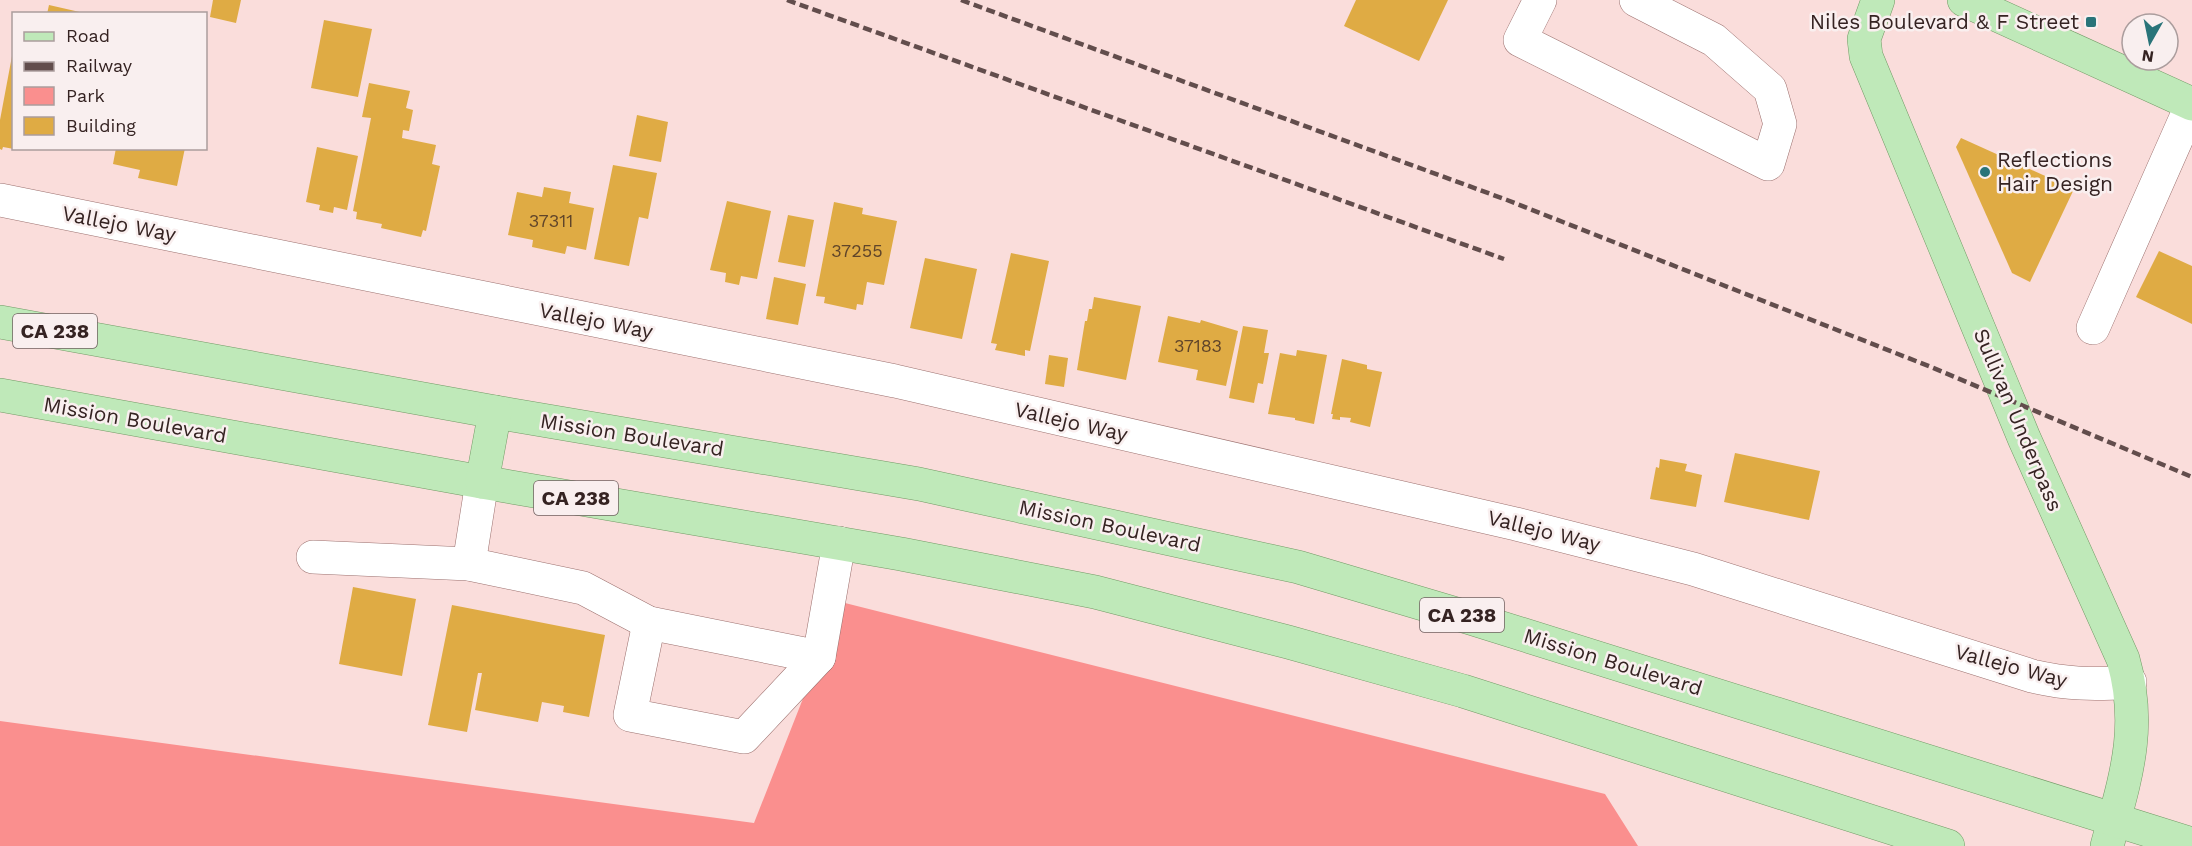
<svg xmlns="http://www.w3.org/2000/svg" width="2192" height="846" font-family="'Work Sans',sans-serif">
	<rect width="100%" height="100%" fill="#fadddb"/>
	<polygon fill="#fa8f8e" points="841,602 1605,794 1638,846 0,846 0,721 754,823"/>
	<g fill="#dfab44">
		<polygon points="213,0 241,0 236,23 210,17"/>
		<polygon points="1356,0 1448,0 1419,61 1344,26"/>
		<polygon points="49,5 84,13 84,14 47,14"/>
		<polygon points="324,20 372,29 358,97 311,88"/>
		<polygon points="12,56 14,149 3,147 2,150 0,149 0,120"/>
		<polygon points="369,83 410,91 406,108 413,110 409,131 403,130 402,138 436,145 432,164 440,166 426,231 423,230 421,237 381,228 382,224 356,219 357,212 353,211 371,118 362,117"/>
		<polygon points="637,115 668,122 661,162 629,156"/>
		<polygon points="1961,138 2074,189 2030,282 2012,273 1956,147"/>
		<polygon points="317,147 358,156 347,210 334,207 333,213 319,210 320,205 306,202"/>
		<polygon points="116,148 185,148 177,186 138,178 140,170 113,164"/>
		<polygon points="613,165 657,173 648,219 639,217 629,266 594,259"/>
		<polygon points="544,187 571,192 569,203 594,208 586,250 567,246 565,254 532,247 533,240 508,235 517,192 542,197"/>
		<polygon points="727,201 771,211 757,279 741,276 739,285 725,282 726,273 710,270"/>
		<polygon points="834,202 863,208 862,214 897,221 884,285 867,282 863,305 857,304 856,310 824,303 825,297 816,296"/>
		<polygon points="788,215 814,220 805,267 778,262"/>
		<polygon points="2159,251 2192,266 2192,324 2136,297"/>
		<polygon points="1011,253 1049,261 1030,351 1025,350 1025,356 995,350 997,344 991,343"/>
		<polygon points="925,258 977,269 962,339 910,328"/>
		<polygon points="774,277 806,284 798,325 766,319"/>
		<polygon points="1094,297 1141,306 1126,380 1077,370 1085,321 1087,321 1089,309 1092,309"/>
		<polygon points="1168,316 1200,323 1201,320 1238,331 1226,386 1196,380 1198,370 1158,362"/>
		<polygon points="1243,326 1268,330 1264,353 1269,353 1263,384 1258,383 1254,403 1229,398"/>
		<polygon points="1297,350 1327,355 1314,424 1295,420 1295,418 1268,414 1280,353 1296,356"/>
		<polygon points="1049,355 1068,358 1064,387 1045,384"/>
		<polygon points="1342,359 1367,365 1367,369 1382,372 1370,427 1350,422 1351,418 1340,417 1340,420 1332,419 1333,414 1331,414"/>
		<polygon points="1735,453 1820,471 1809,520 1724,502"/>
		<polygon points="1660,459 1687,464 1685,471 1702,475 1696,507 1650,499 1656,467 1659,468"/>
		<polygon points="353,587 416,599 402,676 339,664"/>
		<polygon points="452,605 605,635 589,717 563,712 564,706 542,702 538,722 475,710 482,673 478,673 467,732 428,725"/>
	</g>
	<g fill="none" stroke-linecap="round" stroke-linejoin="round">
		<defs>
			<g id="minor">
				<polyline points="1540,0 1520,40 1768,164 1780,124 1770,89 1714,40 1636,0"/>
				<path d="M 0,200 L 895,381 L 1516,524 L 1693,569 L 2032,676 C 2067,684 2093,685 2130,682"/>
				<polyline points="2093,328 2192,104"/>
				<polyline points="313,557 469,564 583,588 649,623 819,657 839,543"/>
				<polyline points="469,564 482,482"/>
				<polyline points="649,623 630,715 744,737 819,657"/>
			</g>
			<g id="major">
				<path d="M 1878,0 L 1864,39 L 1866,56 L 2024,438 L 2123,659 C 2143,729 2125,779 2107,846"/>
				<polyline points="1964,0 2192,104"/>
				<polyline points="0,322 495,412 919,484 1298,567 1470,618 2192,844"/>
				<polyline points="0,395 482,482 901,554 1095,592 1288,642 1463,691 1948,846"/>
				<polyline points="482,482 495,412"/>
			</g>
		</defs>
		<use href="#minor" stroke="#9c716f" stroke-width="34"/>
		<use href="#major" stroke="#739a66" stroke-width="34"/>
		<use href="#minor" stroke="#fff" stroke-width="33"/>
		<use href="#major" stroke="#bfe9b9" stroke-width="33"/>
		<g stroke="#624d4c" stroke-width="4.5" stroke-dasharray="9 4.5" stroke-linecap="butt">
			<polyline points="787,0 1504,259"/>
			<polyline points="961,0 1507,200 1931,367 2192,477"/>
		</g>
	</g>
	<g fill="#297479" stroke="#f9efef" stroke-width="2">
		<rect x="2085" y="16" width="12" height="12" rx="3"/>
		<circle cx="1985" cy="172" r="6"/>
	</g>
	<g text-anchor="middle" stroke-width="5" stroke-linejoin="round" paint-order="stroke">
		<g font-size="18" fill="#60452a">
			<text x="551" y="227">37311</text>
			<text x="857" y="257">37255</text>
			<text x="1198" y="352">37183</text>
		</g>
		<g fill="#f9efef" stroke="#706060" stroke-width="1.5">
			<rect x="13" y="314" width="84" height="34" rx="4.5"/>
			<rect x="534" y="481" width="84" height="34" rx="4.5"/>
			<rect x="1420" y="598" width="84" height="34" rx="4.5"/>
		</g>
		<g font-size="20" font-weight="bold" fill="#352322">
			<text x="55" y="338">CA 238</text>
			<text x="576" y="505">CA 238</text>
			<text x="1462" y="622">CA 238</text>
		</g>
		<g font-size="21" fill="#352322" stroke="#f9efef" text-anchor="end">
			<text x="2079" y="29">Niles Boulevard &amp; F Street</text>
			<text x="1997" y="167" text-anchor="start">Reflections<tspan x="1997" dy="24">Hair Design</tspan></text>
		</g>
		<g font-size="21" fill="#352322" stroke="#f9efef">
			<text transform="translate(119 224) rotate(11)" y="7">Vallejo Way</text>
			<text transform="translate(596 321) rotate(11)" y="7">Vallejo Way</text>
			<text transform="translate(135 420) rotate(10)" y="7">Mission Boulevard</text>
			<text transform="translate(2018 420) rotate(67)" y="7">Sullivan Underpass</text>
			<text transform="translate(1071 422) rotate(13)" y="7">Vallejo Way</text>
			<text transform="translate(632 435) rotate(9)" y="7">Mission Boulevard</text>
			<text transform="translate(1110 526) rotate(12)" y="7">Mission Boulevard</text>
			<text transform="translate(1544 531) rotate(14)" y="7">Vallejo Way</text>
			<text transform="translate(1613 662) rotate(17)" y="7">Mission Boulevard</text>
			<text transform="translate(2011 666) rotate(15)" y="7">Vallejo Way</text>
		</g>
	</g>
	<rect x="12" y="12" width="195" height="138" fill="#f9efef" stroke="#ab9d9d" stroke-width="1.5"/>
	<rect x="24" y="32" width="30" height="9" fill="#bfe9b9" stroke="#ab9d9d" stroke-width="1.5"/>
	<text x="66" y="42" font-size="18" fill="#352322">Road</text>
	<rect x="24" y="62" width="30" height="9" fill="#624d4c" stroke="#ab9d9d" stroke-width="1.5"/>
	<text x="66" y="72" font-size="18" fill="#352322">Railway</text>
	<rect x="24" y="87" width="30" height="18" fill="#fa8f8e" stroke="#ab9d9d" stroke-width="1.5"/>
	<text x="66" y="102" font-size="18" fill="#352322">Park</text>
	<rect x="24" y="117" width="30" height="18" fill="#dfab44" stroke="#ab9d9d" stroke-width="1.5"/>
	<text x="66" y="132" font-size="18" fill="#352322">Building</text>
	<g transform="translate(2150 42) rotate(189)"><circle r="28" fill="#f9efef" stroke="#ab9d9d" stroke-width="1.5"/>
	<path d="M0-4.5L10 22L0 15L-10 22Z" fill="#297479"/>
	<text y="-9" font-size="16" font-weight="bold" text-anchor="middle" fill="#352322">N</text>
	</g>
</svg>
